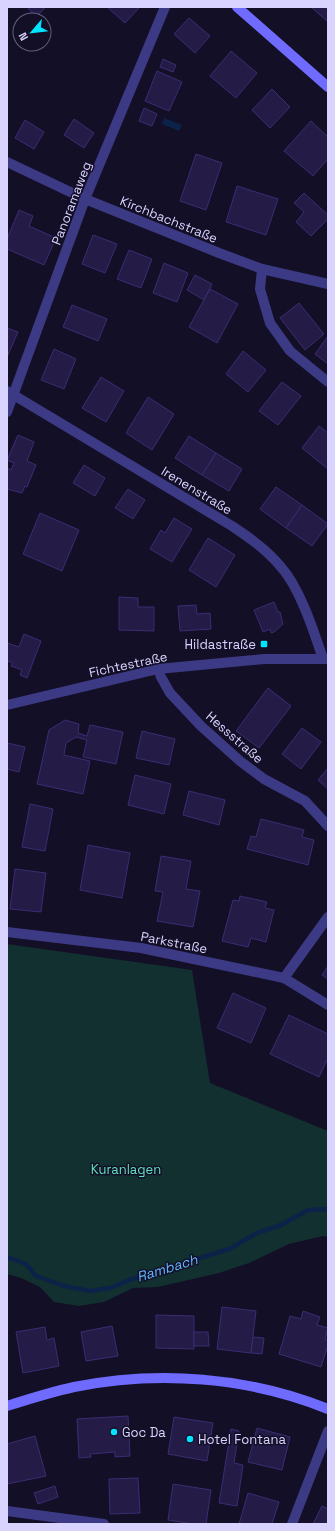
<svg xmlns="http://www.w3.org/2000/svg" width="335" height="1531" font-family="'Space Grotesk',sans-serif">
	<rect width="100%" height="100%" fill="#130f26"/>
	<polygon fill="#12302f" points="7,944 192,970 210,1083 328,1131 328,1237 323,1236 289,1244 249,1263 219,1273 158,1287 133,1288 104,1302 79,1306 54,1302 40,1287 21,1278 7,1274"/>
	<polygon fill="#0c2248" points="164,118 182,125 179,131 162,124"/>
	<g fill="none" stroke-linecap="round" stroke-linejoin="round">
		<polyline stroke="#0c2248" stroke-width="4.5" points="7,1257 26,1264 36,1276 64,1286 90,1291 110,1288 132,1279 229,1249 257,1233 281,1225 308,1210 328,1209"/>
	</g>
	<g fill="#241b47" stroke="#3b2d73">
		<polygon points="27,7 46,7 36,17"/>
		<polygon points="107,7 140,7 125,23"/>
		<polygon points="311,7 328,7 328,22"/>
		<polygon points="189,18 210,36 195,53 174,34"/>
		<polygon points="231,51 257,73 236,98 210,76"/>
		<polygon points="163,59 176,65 173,72 160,67"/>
		<polygon points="157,71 182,82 169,111 145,101"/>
		<polygon points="272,89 290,107 270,128 252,110"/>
		<polygon points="144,108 157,114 152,126 139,121"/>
		<polygon points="74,119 94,133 84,148 64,135"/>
		<polygon points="25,120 44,132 34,149 15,138"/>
		<polygon points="311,121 328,137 328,159 313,176 284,151"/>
		<polygon points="196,154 222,163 206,210 180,201"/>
		<polygon points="237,186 278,199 266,235 226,222"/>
		<polygon points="304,193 328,215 328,219 311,236 296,222 304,212 294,203"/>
		<polygon points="19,210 33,216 29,226 56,238 44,265 7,249 7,239"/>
		<polygon points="93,235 117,244 105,273 82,264"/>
		<polygon points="129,250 152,259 141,288 117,279"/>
		<polygon points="164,263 188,273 177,302 153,293"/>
		<polygon points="195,275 212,284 204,300 187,290"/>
		<polygon points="210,289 238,304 217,343 189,327"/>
		<polygon points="299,303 324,334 305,350 280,318"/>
		<polygon points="72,305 107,319 98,341 63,327"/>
		<polygon points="7,328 18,332 7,357"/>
		<polygon points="328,336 328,364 315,354"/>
		<polygon points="54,349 76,359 64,389 41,380"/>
		<polygon points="243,351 266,370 248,392 226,374"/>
		<polygon points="101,377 124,391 106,422 82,408"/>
		<polygon points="282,382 301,396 278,425 259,411"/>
		<polygon points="148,397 174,414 152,450 126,433"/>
		<polygon points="319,426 328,433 328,469 302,448"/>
		<polygon points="18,435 34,442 27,461 36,465 27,487 25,486 22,493 7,489 7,468 11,470 14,463 7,460"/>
		<polygon points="189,436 216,453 202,475 175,458"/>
		<polygon points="216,453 242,469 229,491 202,475"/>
		<polygon points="84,465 105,478 95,496 73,483"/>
		<polygon points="276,487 302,505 286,528 260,509"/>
		<polygon points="128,489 145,500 133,519 115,508"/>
		<polygon points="302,505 328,524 312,546 286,528"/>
		<polygon points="40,513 79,530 62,571 23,554"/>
		<polygon points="174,518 192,529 172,562 150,549 161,530 165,533"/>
		<polygon points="208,538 235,555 216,587 189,570"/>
		<polygon points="119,597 138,598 138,607 154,607 154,631 119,630"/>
		<polygon points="274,602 278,612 280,612 283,624 274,632 271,633 270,629 263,632 254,610"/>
		<polygon points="196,605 197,614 210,613 211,629 180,631 178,606"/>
		<polygon points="24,634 41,641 27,678 20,675 22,670 11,666 13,663 8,661 7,665 7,643 19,647"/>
		<polygon points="268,688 291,706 259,748 236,731"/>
		<polygon points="65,720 79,724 78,733 87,736 90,725 123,732 116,764 83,757 87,740 76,737 66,743 64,755 90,761 83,794 37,784 49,730"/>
		<polygon points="302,728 321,742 301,769 282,754"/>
		<polygon points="142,731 175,739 169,765 136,758"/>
		<polygon points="7,743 25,747 19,772 7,769"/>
		<polygon points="328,768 328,789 318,780"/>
		<polygon points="135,775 171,784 164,814 128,805"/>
		<polygon points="189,791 225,800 219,825 183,815"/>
		<polygon points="30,804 53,809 45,851 22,847"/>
		<polygon points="261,819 304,830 302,837 314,840 308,865 247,849 251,836 256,837"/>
		<polygon points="88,845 130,853 122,898 80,890"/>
		<polygon points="161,856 191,861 186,889 200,891 193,927 157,921 163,892 155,891"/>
		<polygon points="15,869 46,873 41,912 10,909"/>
		<polygon points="240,896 267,902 265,908 274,910 266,942 251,938 248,947 222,941 233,900 239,901"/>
		<polygon points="328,966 328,979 322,975"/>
		<polygon points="233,993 266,1008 251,1043 217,1028"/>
		<polygon points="289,1015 328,1034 328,1058 319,1077 270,1054"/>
		<polygon points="222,1307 256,1311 251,1353 217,1349"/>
		<polygon points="303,1311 320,1317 317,1325 328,1328 325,1339 328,1340 328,1345 321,1367 279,1354 290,1316 301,1319"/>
		<polygon points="156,1315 194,1316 194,1349 156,1348"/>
		<polygon points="112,1326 118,1356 86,1361 81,1332"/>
		<polygon points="45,1327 47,1340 54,1338 59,1366 23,1373 16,1332"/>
		<polygon points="194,1332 208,1332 209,1346 194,1346"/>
		<polygon points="253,1337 264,1338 262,1354 251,1353"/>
		<polygon points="128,1416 130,1456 115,1457 115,1452 90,1454 91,1457 79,1458 77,1419"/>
		<polygon points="174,1417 213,1423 207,1461 168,1454"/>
		<polygon points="257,1428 290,1437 282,1470 248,1462"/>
		<polygon points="231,1429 239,1431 234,1463 243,1465 237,1506 219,1503"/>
		<polygon points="35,1436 46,1476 7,1484 7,1444"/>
		<polygon points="138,1478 140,1513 110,1514 109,1479"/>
		<polygon points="173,1484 211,1490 206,1524 193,1524 168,1520"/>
		<polygon points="55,1486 58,1497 38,1504 34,1493"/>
		<polygon points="248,1493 279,1502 272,1524 239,1524"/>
		<polygon points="322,1506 328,1509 328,1524 313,1524"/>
	</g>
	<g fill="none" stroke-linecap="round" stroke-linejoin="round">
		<g stroke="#3d3a85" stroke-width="10">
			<polyline points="7,162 85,199 219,253 262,269 328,284"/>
			<polyline points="262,269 260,289 270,323 290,351 328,382"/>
			<path d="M 7,391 L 232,526 C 250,538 267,550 281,567 C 300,588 314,632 323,659"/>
			<polyline points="7,412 85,199 165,7"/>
			<polyline points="158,669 161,677 170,693 201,726 240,761 264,779 305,801 328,826"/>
			<polyline points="7,932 141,948 284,978 328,1005"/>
			<polyline points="284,978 328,917"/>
			<polyline points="7,1511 104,1524"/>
			<polyline points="292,1524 328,1431"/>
		</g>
		<polyline stroke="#3d3a85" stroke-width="10" points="7,705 158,669 264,659 328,659"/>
		<g stroke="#6f6bff" stroke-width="10">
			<polyline points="237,7 328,87"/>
			<path d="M 7,1406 C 29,1399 51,1392 74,1387 C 158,1370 249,1377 328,1409"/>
		</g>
	</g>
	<g fill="#00e5ff" stroke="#130f26" stroke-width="1.5">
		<rect x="260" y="640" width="8" height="8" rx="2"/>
		<circle cx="114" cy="1432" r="4"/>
		<circle cx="190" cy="1439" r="4"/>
	</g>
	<g text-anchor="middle" stroke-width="3" stroke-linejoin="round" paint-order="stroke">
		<g font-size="13" fill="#d9d4ff" stroke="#130f26">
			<text transform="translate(71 203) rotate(-69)" y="5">Panoramaweg</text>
			<text transform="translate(169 219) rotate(22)" y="5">Kirchbachstraße</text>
			<text transform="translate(197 490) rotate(31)" y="5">Irenenstraße</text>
			<text transform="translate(128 664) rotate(-12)" y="5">Fichtestraße</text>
			<text transform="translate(235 737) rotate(41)" y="5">Hessstraße</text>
			<text transform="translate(174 942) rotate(11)" y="5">Parkstraße</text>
		</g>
		<g font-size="13" fill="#d9d4ff" stroke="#130f26" text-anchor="start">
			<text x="256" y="649" text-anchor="end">Hildastraße</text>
			<text x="122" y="1437">Goc Da</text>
			<text x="198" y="1444">Hotel Fontana</text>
		</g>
		<g font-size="13" fill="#5fe0c0" stroke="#130f26">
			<text x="126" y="1174">Kuranlagen</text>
		</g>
		<g font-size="14" font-style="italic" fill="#62b6ff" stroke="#130f26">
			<text transform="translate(167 1268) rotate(-17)" y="5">Rambach</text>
		</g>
	</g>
	<rect width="335" height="1531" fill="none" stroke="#d9d4ff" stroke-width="16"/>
	<g transform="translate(32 32) rotate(242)"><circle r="19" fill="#130f26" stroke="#625e7d"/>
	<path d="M0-3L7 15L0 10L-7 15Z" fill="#00e5ff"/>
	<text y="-6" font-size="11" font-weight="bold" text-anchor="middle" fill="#d9d4ff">N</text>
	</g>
</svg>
